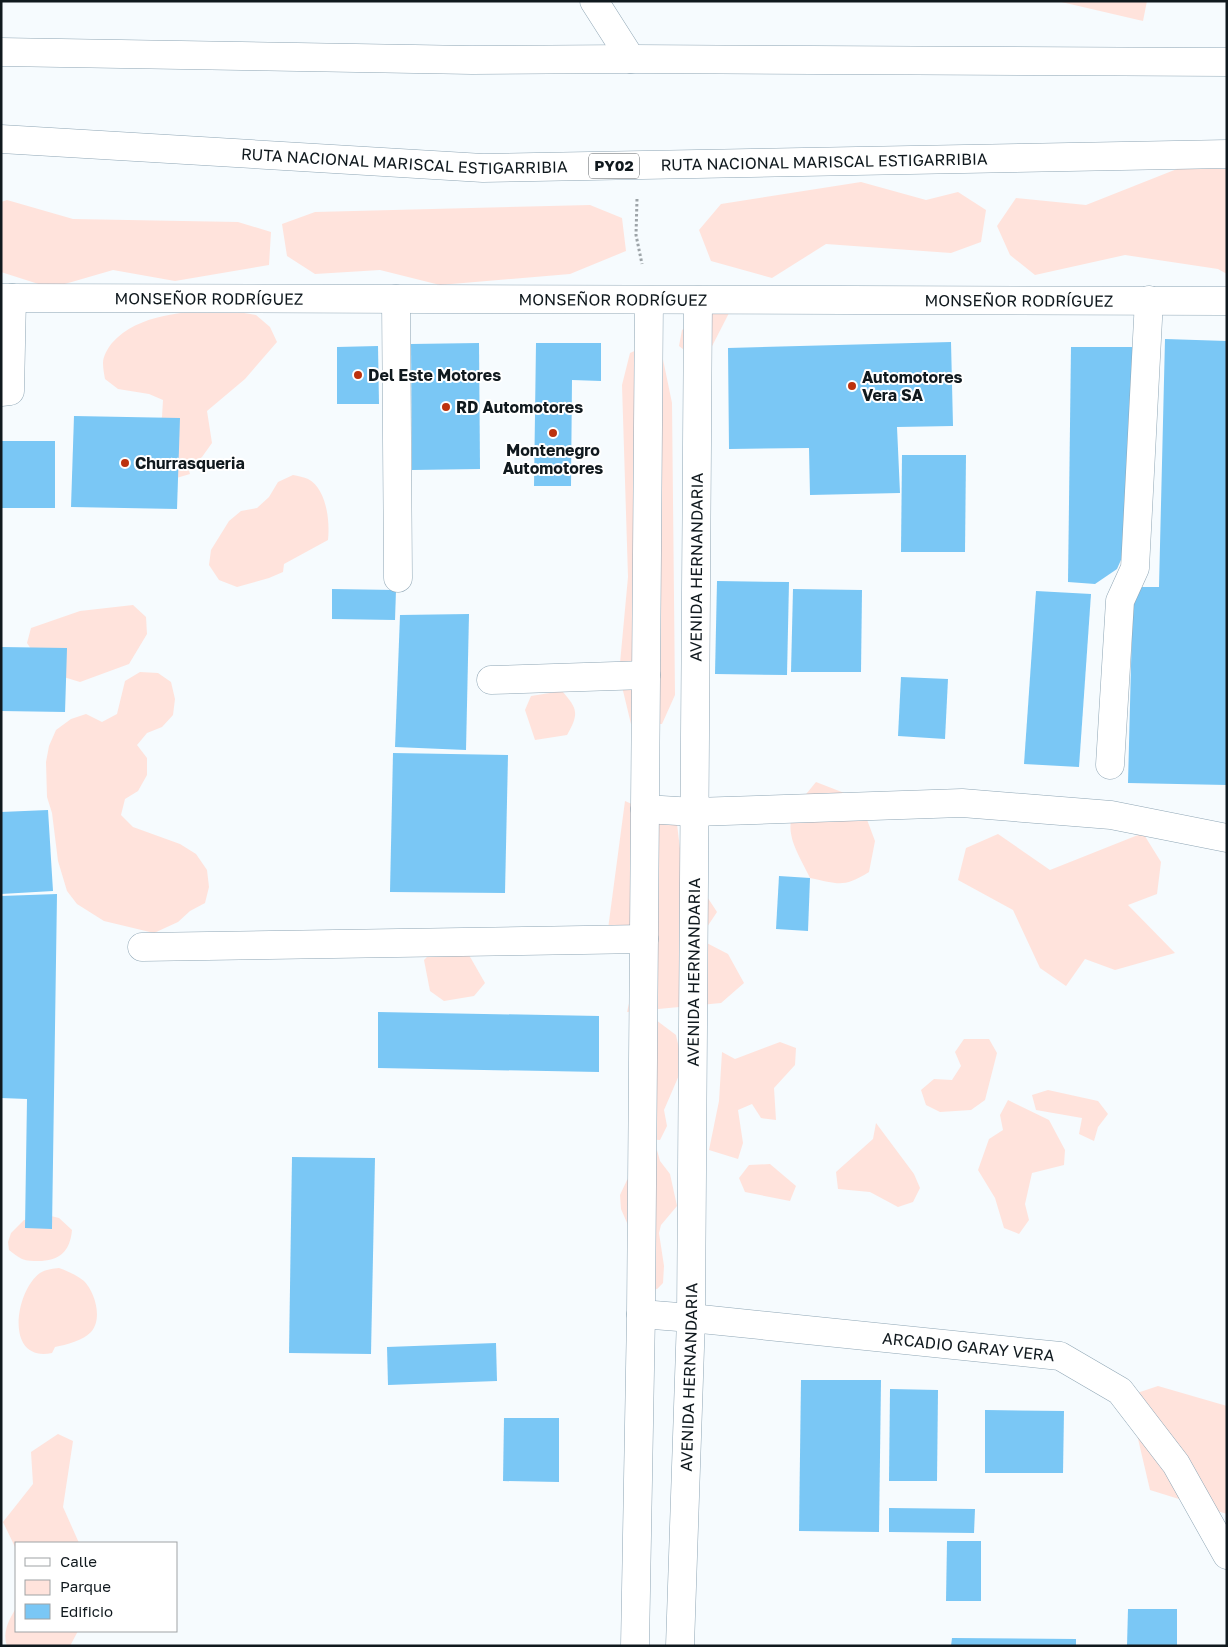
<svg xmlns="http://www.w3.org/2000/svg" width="1228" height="1647" font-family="'Golos Text',sans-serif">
	<rect width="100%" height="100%" fill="#f6fbfe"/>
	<g fill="#ffe3dc">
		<polygon points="1057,1 1147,1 1143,21"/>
		<polygon points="1182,167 1227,169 1227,274 1218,269 1125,255 1035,275 1010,255 997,226 1016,198 1086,205"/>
		<polygon points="861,182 926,200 958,192 986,210 981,242 951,253 826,244 772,278 711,261 699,230 721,204"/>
		<polygon points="7,200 73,219 238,222 271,232 269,265 175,281 113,270 51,288 1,272 1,202"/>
		<polygon points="590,205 622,218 626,251 570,274 440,285 380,270 315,274 287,256 282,224 315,212"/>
		<path d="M 221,309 L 256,315 L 270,327 L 277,342 L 245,379 L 207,411 L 212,443 L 202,457 L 188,467 L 190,474 L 173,479 L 145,446 L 162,417 L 163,400 L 149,394 L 118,389 L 105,379 C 104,374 103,368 103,363 C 103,356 108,348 112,343 C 139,313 184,313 221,309 Z"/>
		<polygon points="712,311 729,313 707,356 692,356 679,346 682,330"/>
		<polygon points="659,340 672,403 675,695 662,724 631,724 619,674 628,577 622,385 630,353"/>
		<path d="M 293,475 C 298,476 304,477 308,479 C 327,489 330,522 328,540 L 284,564 L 283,572 L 269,578 L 237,587 L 219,580 L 209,565 L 211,550 L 229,521 L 241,511 L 257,508 L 269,497 L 278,482 Z"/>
		<polygon points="133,605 146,617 147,634 129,664 80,682 47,672 27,643 31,628 80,611"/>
		<polygon points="140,672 158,673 171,682 175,699 173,715 162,727 147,733 137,745 147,758 147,775 138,791 125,799 121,815 133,827 180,844 196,854 207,870 209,887 205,903 190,911 178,922 154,933 104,921 77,904 67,891 58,861 52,813 47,797 46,762 49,746 56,730 71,719 86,714 102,722 117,714 125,681"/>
		<path d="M 562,691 C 578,709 579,714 567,735 L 535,740 L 525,710 L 531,696 Z"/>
		<path d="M 816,782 L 852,796 L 863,809 L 875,841 L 869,872 C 843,888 839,884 810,878 C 800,856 782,833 795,809 C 800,800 810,790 816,782 Z"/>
		<polygon points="625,801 677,824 681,857 717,912 699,939 728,954 744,983 721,1003 627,1012 642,948 608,929"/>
		<polygon points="1143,833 1161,862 1157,894 1128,905 1175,953 1115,970 1085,959 1066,986 1040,968 1013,910 958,880 966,848 998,834 1050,870"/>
		<polygon points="436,948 469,955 485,983 474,996 444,1001 430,991 424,960"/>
		<polygon points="656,1020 676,1035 683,1066 664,1110 667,1126 660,1140 644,1139"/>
		<polygon points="964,1039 989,1039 997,1053 985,1100 971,1110 940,1112 926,1105 921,1090 934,1079 952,1080 961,1066 955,1052"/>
		<polygon points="780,1042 796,1048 795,1065 774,1088 776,1120 761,1118 752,1104 738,1110 743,1143 738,1159 709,1150 719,1101 722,1052 735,1059"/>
		<polygon points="1048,1090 1098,1101 1108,1114 1098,1127 1094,1141 1079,1134 1082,1118 1036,1110 1032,1095"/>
		<polygon points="1008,1100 1049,1120 1065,1150 1064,1165 1032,1173 1025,1204 1029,1220 1019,1234 1004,1228 995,1198 978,1170 989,1139 1003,1130 1000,1115"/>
		<polygon points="876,1123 914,1174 920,1188 913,1202 898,1207 870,1192 838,1189 836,1172 873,1139"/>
		<polygon points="657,1150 660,1161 670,1174 677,1206 661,1225 659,1233 664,1266 663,1283 657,1289 640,1291 634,1239 621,1209 620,1195 627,1180 647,1163"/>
		<polygon points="770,1164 796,1186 790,1201 745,1192 739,1178 749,1165"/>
		<path d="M 51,1216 L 59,1218 L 72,1230 C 70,1252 59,1261 38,1261 C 33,1261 27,1261 22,1259 C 18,1257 13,1253 9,1250 L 8,1242 L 11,1233 L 24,1220 Z"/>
		<path d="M 59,1268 C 67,1271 77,1275 84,1281 C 95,1292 103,1319 91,1332 C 84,1340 66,1345 55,1347 L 52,1353 C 4,1363 15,1291 40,1273 C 46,1269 53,1269 59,1268 Z"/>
		<polygon points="1158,1386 1227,1406 1227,1514 1150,1490 1128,1396"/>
		<polygon points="58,1434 73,1441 63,1507 79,1543 16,1543 16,1549 3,1522 33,1484 31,1452"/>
		<path d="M 16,1608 L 16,1631 L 78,1631 L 70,1646 L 7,1646 C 2,1632 9,1620 16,1608 Z"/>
	</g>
	<g fill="#7ac7f5">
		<polygon points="1165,339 1227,341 1227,785 1128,783 1133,587 1159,587"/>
		<polygon points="951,342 953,426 897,427 900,493 810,495 809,448 729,449 728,348"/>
		<polygon points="479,343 480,469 412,470 411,344"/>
		<polygon points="536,343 601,343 601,381 572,380 571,486 534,486"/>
		<polygon points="378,346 379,404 337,404 337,347"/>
		<polygon points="1071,347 1133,347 1128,544 1117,569 1095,584 1068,582"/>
		<polygon points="74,416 180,418 177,509 71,507"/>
		<rect x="1" y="441" width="54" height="67"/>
		<polygon points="902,455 966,455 965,552 901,552"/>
		<polygon points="717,581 789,582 787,675 715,674"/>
		<polygon points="332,589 396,590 395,620 332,619"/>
		<polygon points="793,589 862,590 861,672 791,672"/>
		<polygon points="1036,591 1091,594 1079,767 1024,764"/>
		<polygon points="469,614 466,750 395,747 400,615"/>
		<polygon points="1,647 67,648 65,712 1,711"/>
		<polygon points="901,677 948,679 945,739 898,736"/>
		<polygon points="393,753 508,755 505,893 390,892"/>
		<polygon points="48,810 53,891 1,894 1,812"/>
		<polygon points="779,876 810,878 808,931 776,929"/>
		<polygon points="57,894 52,1229 25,1228 27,1099 1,1098 1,896"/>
		<polygon points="378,1012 599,1016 599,1072 378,1068"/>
		<polygon points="292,1157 375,1158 371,1354 289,1353"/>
		<polygon points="496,1343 497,1381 388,1385 387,1347"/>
		<polygon points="801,1380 881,1380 879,1532 799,1531"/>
		<polygon points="890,1389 938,1390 937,1481 889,1481"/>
		<polygon points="985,1410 1064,1411 1063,1473 985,1473"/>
		<polygon points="504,1418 559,1418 559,1482 503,1481"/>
		<polygon points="889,1508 975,1509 974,1533 889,1532"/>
		<polygon points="947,1541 981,1541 981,1601 946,1601"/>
		<polygon points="1128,1609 1177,1609 1177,1646 1127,1646"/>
		<polygon points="952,1638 1076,1639 1076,1646 951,1646"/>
	</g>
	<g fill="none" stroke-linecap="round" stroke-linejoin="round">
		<defs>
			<g id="minor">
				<path id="s1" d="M 1,298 L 1227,301"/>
				<polyline points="396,299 398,578"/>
				<polyline points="1,392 10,391 12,298"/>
				<polyline points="491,680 646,675"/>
				<polyline points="1110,765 1120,601 1135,568 1149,300"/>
				<polyline points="645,809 694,812 962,803 1111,815 1227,838"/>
				<polyline points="142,947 644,939"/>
				<path id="s2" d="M 641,1314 L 691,1318 L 1060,1356 L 1120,1391 L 1176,1464 L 1227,1555"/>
				<polyline points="635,1646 641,1314 649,300"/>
				<path id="s3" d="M 680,1646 L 691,1318 L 698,300"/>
			</g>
			<g id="highway">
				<polyline points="594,1 631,59"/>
				<polyline points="1,52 472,60 631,59 1227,62"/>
				<path id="s4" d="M 1,139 L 483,168 L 1227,154"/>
			</g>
		</defs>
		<use href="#minor" stroke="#8fa6b5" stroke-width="29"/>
		<use href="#highway" stroke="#8fa6b5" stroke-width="29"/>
		<polyline stroke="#9da4a8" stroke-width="3" stroke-dasharray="2.5 2.5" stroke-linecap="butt" points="637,199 636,235 642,264"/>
		<use href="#minor" stroke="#fff" stroke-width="28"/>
		<use href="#highway" stroke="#fff" stroke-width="28"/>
	</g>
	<g fill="#bc320e" stroke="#fff" stroke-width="2">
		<circle cx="358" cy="375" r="5"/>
		<circle cx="852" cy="386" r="5"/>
		<circle cx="446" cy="407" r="5"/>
		<circle cx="553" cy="433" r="5"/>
		<circle cx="125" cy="463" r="5"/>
	</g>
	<g text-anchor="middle" stroke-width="4" stroke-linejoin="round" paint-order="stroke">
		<rect fill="#fff" stroke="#585e62" stroke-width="1" x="589" y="153.5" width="50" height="25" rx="4"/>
		<g font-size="15" font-weight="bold" fill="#10191e">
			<text x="614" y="171">PY02</text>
		</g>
		<g font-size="16" fill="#10191e" stroke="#fff">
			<text dy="6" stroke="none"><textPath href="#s4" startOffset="404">RUTA NACIONAL MARISCAL ESTIGARRIBIA</textPath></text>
			<text dy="6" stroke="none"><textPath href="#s4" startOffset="824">RUTA NACIONAL MARISCAL ESTIGARRIBIA</textPath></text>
			<text dy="6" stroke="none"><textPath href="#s1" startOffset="208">MONSEÑOR RODRÍGUEZ</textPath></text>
			<text dy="6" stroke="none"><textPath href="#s1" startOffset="612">MONSEÑOR RODRÍGUEZ</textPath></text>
			<text dy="6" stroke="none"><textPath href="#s1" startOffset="1018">MONSEÑOR RODRÍGUEZ</textPath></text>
			<text dy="6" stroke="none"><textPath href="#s3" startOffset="1079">AVENIDA HERNANDARIA</textPath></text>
			<text dy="6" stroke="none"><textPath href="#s3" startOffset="674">AVENIDA HERNANDARIA</textPath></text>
			<text dy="6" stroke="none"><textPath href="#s2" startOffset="329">ARCADIO GARAY VERA</textPath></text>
			<text dy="6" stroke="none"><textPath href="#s3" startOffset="269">AVENIDA HERNANDARIA</textPath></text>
		</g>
		<g font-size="16" font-weight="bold" fill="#10191e" stroke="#fff" text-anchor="start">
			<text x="368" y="381">Del Este Motores</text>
			<text x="862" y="383">Automotores<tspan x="862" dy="18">Vera SA</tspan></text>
			<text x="456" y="413">RD Automotores</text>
			<text x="553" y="456" text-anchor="middle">Montenegro<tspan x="553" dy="18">Automotores</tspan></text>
			<text x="135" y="469">Churrasqueria</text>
		</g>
	</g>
	<rect width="1228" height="1647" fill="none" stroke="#10191e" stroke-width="5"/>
	<rect x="15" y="1542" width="162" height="90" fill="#ffffff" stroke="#9fa3a5"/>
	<rect x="25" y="1558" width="25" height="8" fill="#ffffff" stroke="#9fa3a5"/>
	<text x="60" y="1567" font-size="15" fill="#10191e">Calle</text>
	<rect x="25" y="1580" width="25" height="15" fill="#ffe3dc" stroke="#9fa3a5"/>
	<text x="60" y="1592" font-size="15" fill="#10191e">Parque</text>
	<rect x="25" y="1604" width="25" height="15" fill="#7ac7f5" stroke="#9fa3a5"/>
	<text x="60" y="1617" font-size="15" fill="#10191e">Edificio</text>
</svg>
